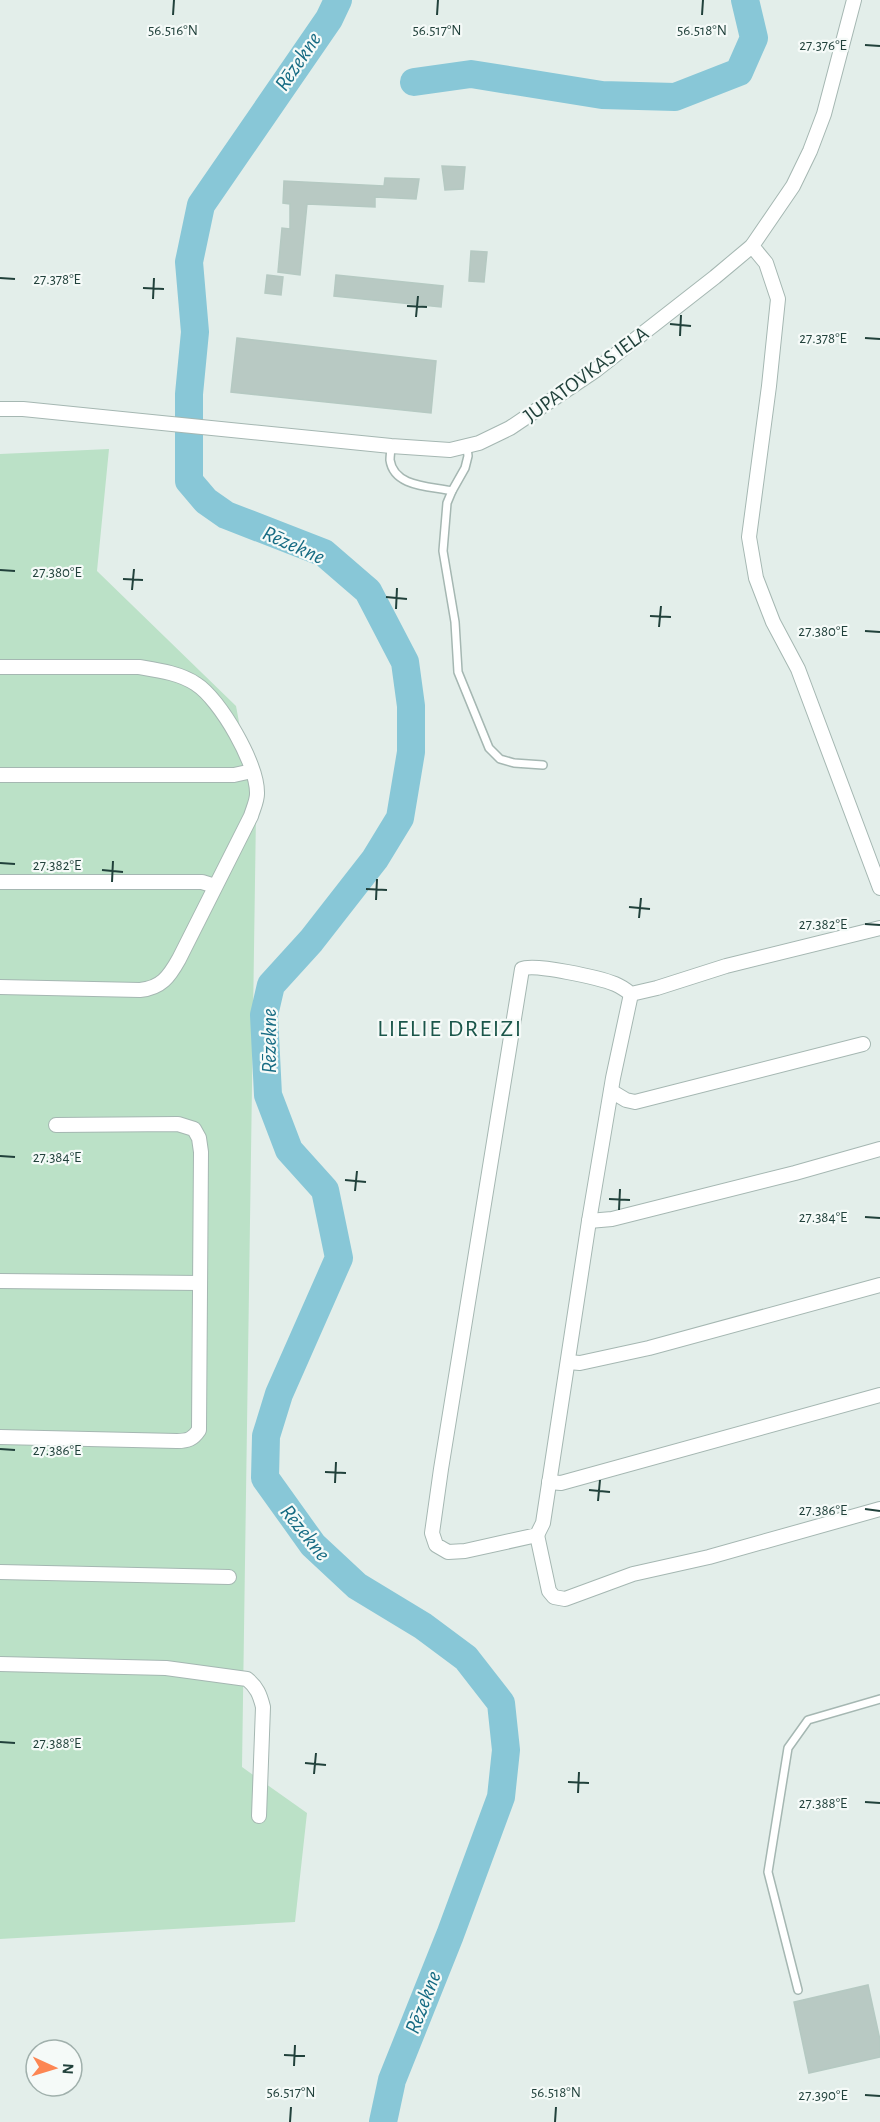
<svg xmlns="http://www.w3.org/2000/svg" width="880" height="2122" font-family="'Alegreya Sans',sans-serif">
	<rect width="100%" height="100%" fill="#e3eeea"/>
	<polygon fill="#bbe1c7" points="109,449 97,571 236,706 256,813 242,1767 307,1813 295,1922 0,1939 0,454"/>
	<g fill="none" stroke-linecap="round" stroke-linejoin="round">
		<g stroke="#88c7d7" stroke-width="28">
			<polyline points="338,0 329,19 201,205 189,262 195,332 189,394 189,481 206,501 226,515 324,553 368,591 405,662 411,706 411,752 400,818 375,859 311,941 271,985 264,1015 268,1095 289,1150 325,1190 339,1258 279,1394 266,1436 265,1478 313,1545 357,1586 423,1626 466,1658 501,1703 506,1750 501,1797 450,1935 392,2080 383,2122"/>
			<polyline points="414,82 471,74 602,95 675,97 739,72 754,38 745,0"/>
		</g>
	</g>
	<g fill="#b8c9c3" stroke="#b5c9c2" stroke-width="1.5">
		<polygon points="442,166 465,167 463,189 445,190"/>
		<polygon points="385,178 419,179 416,199 375,197 375,207 307,204 300,275 278,272 282,228 290,229 290,204 283,203 284,181 384,186"/>
		<polygon points="471,251 487,252 484,282 469,281"/>
		<polygon points="267,275 283,277 281,295 265,293"/>
		<polygon points="336,275 443,286 441,307 334,296"/>
		<polygon points="237,338 436,361 431,413 231,392"/>
		<polygon points="868,1985 880,2040 880,2057 809,2073 794,2002"/>
	</g>
	<g fill="none" stroke-linecap="round" stroke-linejoin="round">
		<defs>
			<g id="lane">
				<path d="M 391,446 C 391,450 390,456 390,460 C 394,488 432,486 452,491"/>
				<polyline points="467,447 468,456 465,468 452,491 447,503 443,551 455,622 458,672 489,748 500,759 514,763 543,765"/>
				<polyline points="798,1990 768,1872 788,1748 808,1720 880,1699"/>
			</g>
			<g id="street">
				<polyline points="752,246 766,263 778,299 769,386 749,537 756,578 773,622 798,669 880,888"/>
				<polyline points="0,409 23,409 391,446 450,450 479,443 510,428 596,370 715,277 752,246 793,186 810,151 824,114 854,0"/>
				<path d="M 0,667 L 139,667 C 157,670 180,673 196,684 C 220,699 258,765 257,794 C 257,801 253,809 251,816 L 179,959 C 169,977 161,988 140,990 L 0,987"/>
				<polyline points="0,775 234,775 252,771"/>
				<polyline points="0,882 202,882 215,886"/>
				<path d="M 631,994 L 613,1078 L 589,1221 L 543,1523 L 537,1535 L 465,1551 L 448,1552 L 436,1545 L 432,1533 L 441,1469 L 522,969 C 534,963 600,978 615,984 C 620,986 626,990 631,994 L 657,988 L 726,966 L 880,928"/>
				<polyline points="611,1091 626,1100 635,1102 863,1044"/>
				<polyline points="589,1221 612,1219 795,1173 880,1149"/>
				<polyline points="0,1281 200,1283"/>
				<polyline points="568,1362 580,1363 649,1348 880,1285"/>
				<path d="M 0,1437 L 177,1441 C 188,1441 193,1439 199,1430 L 201,1152 L 199,1138 L 194,1129 L 178,1124 L 56,1125"/>
				<polyline points="549,1482 561,1483 880,1395"/>
				<polyline points="537,1535 549,1591 554,1597 565,1599 633,1574 709,1557 880,1509"/>
				<polyline points="0,1572 229,1577"/>
				<path d="M 0,1664 L 166,1668 L 247,1679 C 257,1687 260,1695 263,1707 L 259,1816"/>
			</g>
		</defs>
		<use href="#lane" stroke="#a5b7b2" stroke-width="10"/>
		<use href="#street" stroke="#a5b7b2" stroke-width="16"/>
		<use href="#lane" stroke="#fff" stroke-width="7"/>
		<use href="#street" stroke="#fff" stroke-width="14"/>
	</g>
	<path fill="none" stroke="#21413b" stroke-width="2" d="M 173,15 L 174,0M 437,15 L 438,0M 702,15 L 703,0M 865,45 L 880,46M 0,278 L 15,279M 143,288 L 164,289M 153,299 L 154,278M 407,306 L 427,307M 416,317 L 418,296M 670,324 L 691,326M 680,336 L 681,315M 865,338 L 880,339M 0,570 L 15,571M 123,579 L 143,580M 132,590 L 134,569M 386,597 L 407,599M 396,609 L 397,588M 650,616 L 671,617M 659,627 L 661,606M 865,631 L 880,632M 0,863 L 15,864M 102,870 L 123,872M 112,882 L 113,861M 366,889 L 387,890M 376,900 L 377,879M 629,907 L 650,909M 639,918 L 641,898M 865,924 L 880,925M 0,1156 L 15,1157M 345,1180 L 366,1182M 355,1191 L 357,1171M 609,1199 L 630,1200M 619,1210 L 620,1189M 865,1217 L 880,1218M 0,1449 L 15,1450M 325,1472 L 346,1473M 335,1483 L 336,1462M 589,1490 L 610,1492M 598,1501 L 600,1480M 865,1509 L 880,1511M 0,1742 L 15,1743M 305,1763 L 326,1765M 314,1774 L 316,1753M 568,1782 L 589,1783M 578,1793 L 579,1772M 865,1802 L 880,1803M 284,2055 L 305,2056M 294,2066 L 295,2045M 865,2095 L 880,2096M 290,2122 L 291,2107M 555,2122 L 556,2107"/>
	<g text-anchor="middle" stroke-width="4.5" stroke-linejoin="round" paint-order="stroke">
		<g font-size="21" fill="#21413b" stroke="#f5faf8">
			<text transform="translate(586 374) rotate(-36)" y="7">JUPATOVKAS IELA</text>
		</g>
		<g font-size="22" font-style="italic" fill="#166b83" stroke="#f5faf8">
			<text transform="translate(297 61) rotate(-56)" y="8">Rēzekne</text>
			<text transform="translate(294 544) rotate(24)" y="8">Rēzekne</text>
			<text transform="translate(268 1041) rotate(-90)" y="8">Rēzekne</text>
			<text transform="translate(306 1532) rotate(51)" y="8">Rēzekne</text>
			<text transform="translate(422 2002) rotate(-69)" y="8">Rēzekne</text>
		</g>
		<g font-size="24" letter-spacing="1.5" fill="#1b564a" stroke="#f5faf8">
			<text x="450" y="1036">LIELIE DREIZI</text>
		</g>
	</g>
	<g font-size="15" text-anchor="middle" fill="#21413b" stroke="#f5faf8" stroke-width="4.5" stroke-linejoin="round" paint-order="stroke">
		<text x="173" y="35">56.516°N</text>
		<text x="437" y="35">56.517°N</text>
		<text x="702" y="35">56.518°N</text>
		<text x="823" y="50">27.376°E</text>
		<text x="57" y="284">27.378°E</text>
		<text x="823" y="343">27.378°E</text>
		<text x="57" y="577">27.380°E</text>
		<text x="823" y="636">27.380°E</text>
		<text x="57" y="870">27.382°E</text>
		<text x="823" y="929">27.382°E</text>
		<text x="57" y="1162">27.384°E</text>
		<text x="823" y="1222">27.384°E</text>
		<text x="57" y="1455">27.386°E</text>
		<text x="823" y="1515">27.386°E</text>
		<text x="57" y="1748">27.388°E</text>
		<text x="823" y="1808">27.388°E</text>
		<text x="291" y="2097">56.517°N</text>
		<text x="556" y="2097">56.518°N</text>
		<text x="823" y="2100">27.390°E</text>
	</g>
	<g transform="translate(54 2068) rotate(94)"><circle r="28" fill="#f5faf8" stroke="#a0b0ac" stroke-width="1.5"/>
	<path d="M0-4.5L10 22L0 15L-10 22Z" fill="#fc8653"/>
	<text y="-9" font-size="16" font-weight="bold" text-anchor="middle" fill="#21413b">N</text>
	</g>
</svg>
